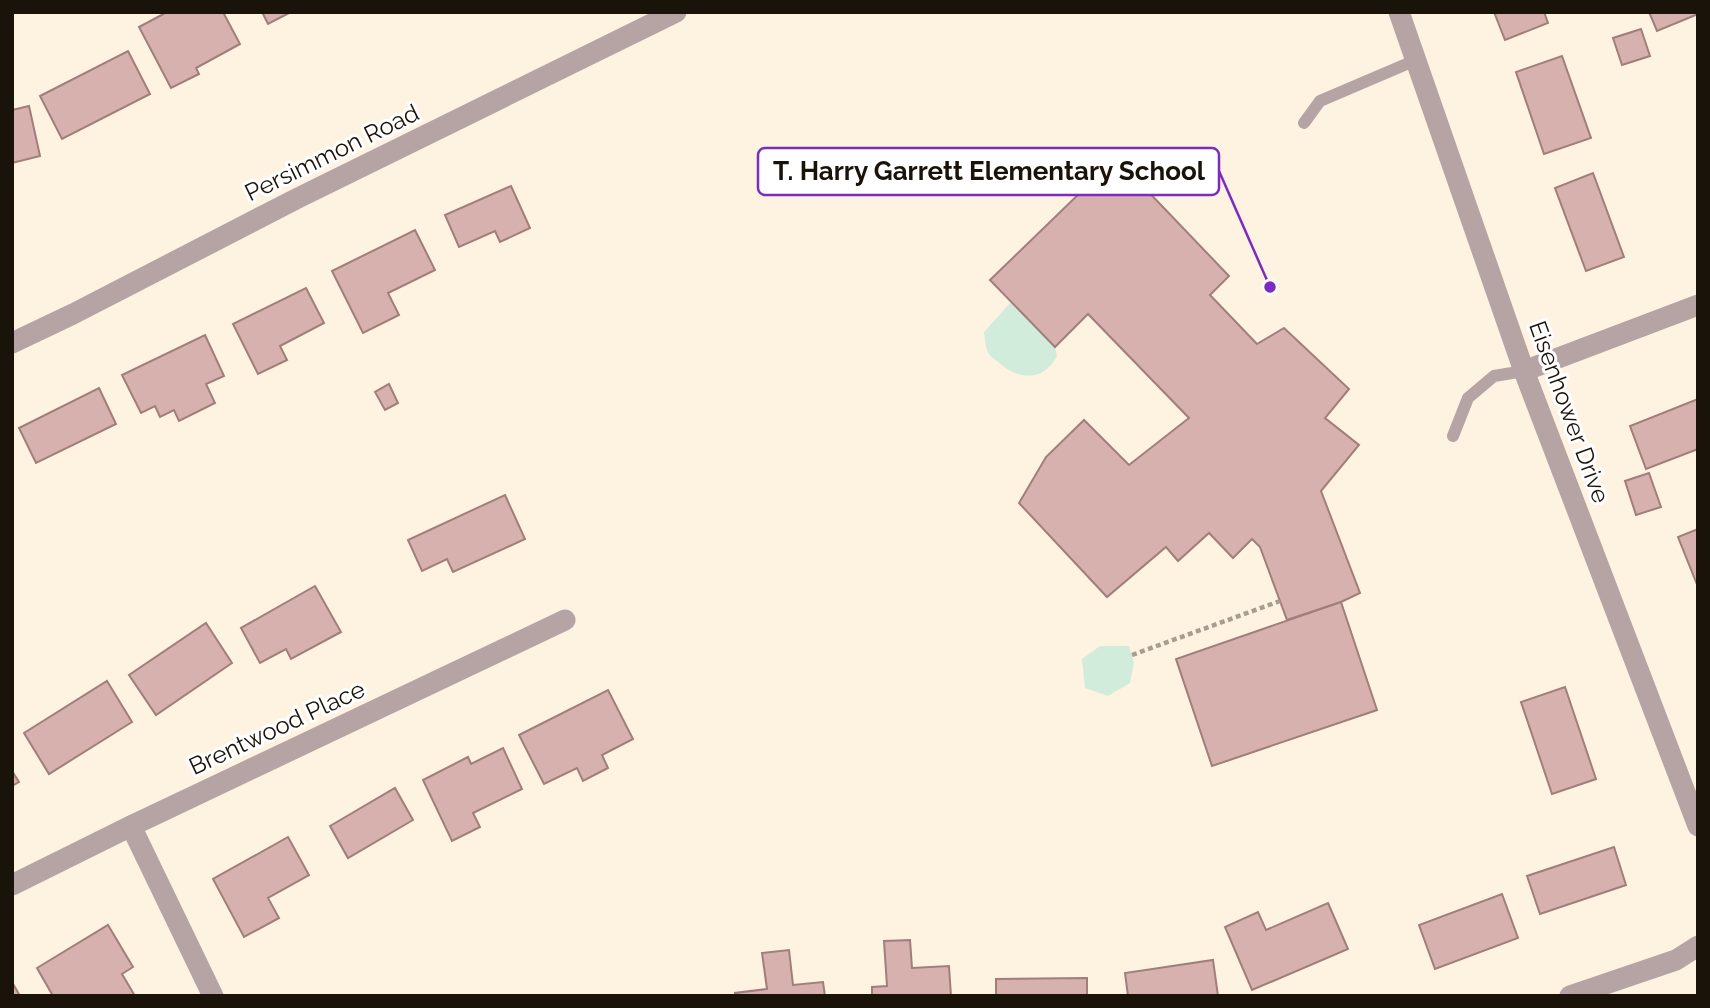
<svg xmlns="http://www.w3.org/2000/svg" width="1710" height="1008" font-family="Raleway,sans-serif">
	<rect width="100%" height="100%" fill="#fef2e1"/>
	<g fill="#d2ecdb">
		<path d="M 1011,302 L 1055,347 L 1057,356 C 1043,383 1017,380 997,361 C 994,359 991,357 989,354 C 985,348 985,338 984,332 Z"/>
		<polygon points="1100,646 1129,646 1134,662 1130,683 1108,696 1085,688 1082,659"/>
	</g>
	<g fill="#d7b1ad" stroke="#a17e7b" stroke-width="2">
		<polygon points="167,12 223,12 240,44 196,68 199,74 171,88 139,27"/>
		<polygon points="262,12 291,12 268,24"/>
		<polygon points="1494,12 1544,12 1548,23 1505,40"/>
		<polygon points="1649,12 1698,12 1698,14 1657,31"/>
		<polygon points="1641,29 1650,56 1622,65 1613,38"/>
		<polygon points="128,51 150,94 62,139 40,96"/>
		<polygon points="1562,56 1591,138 1544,154 1516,72"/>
		<polygon points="29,106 40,156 12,163 12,110"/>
		<polygon points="1116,158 1229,276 1210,295 1257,344 1284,328 1349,389 1325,418 1359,445 1321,491 1360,593 1341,602 1287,620 1260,547 1252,539 1233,558 1209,533 1178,561 1166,547 1107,597 1019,503 1046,457 1084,420 1129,465 1189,418 1088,314 1055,347 990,280"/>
		<polygon points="1593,173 1624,257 1586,271 1555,188"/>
		<polygon points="511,186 530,228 500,242 495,231 459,247 445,215"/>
		<polygon points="415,230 435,270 388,293 399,315 363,333 332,271"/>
		<polygon points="306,288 324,323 280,346 287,360 258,374 233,324"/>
		<polygon points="205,335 224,376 206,384 215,403 179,421 174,410 160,417 155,406 141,413 122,375"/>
		<polygon points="389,384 398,403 385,410 375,392"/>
		<polygon points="99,388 116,424 36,463 19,428"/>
		<polygon points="1698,399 1698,449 1646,469 1630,426"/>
		<polygon points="1649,473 1661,507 1636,515 1625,481"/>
		<polygon points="505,495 525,539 453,572 447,559 422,571 408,540"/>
		<polygon points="1698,529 1698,587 1678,537"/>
		<polygon points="315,586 341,632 291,659 286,649 260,663 241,628"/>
		<polygon points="1341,602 1377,710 1212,766 1176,659"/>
		<polygon points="206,623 232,663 156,715 129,675"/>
		<polygon points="107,681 132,722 49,774 24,733"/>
		<polygon points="1565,687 1596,779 1552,794 1521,702"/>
		<polygon points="608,690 633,739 602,755 608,768 583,781 577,768 544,784 519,735"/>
		<polygon points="503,748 522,789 473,813 480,827 452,841 423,780 468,757 471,764"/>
		<polygon points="12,771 19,782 12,786"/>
		<polygon points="395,788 413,820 348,858 330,826"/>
		<polygon points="288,837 309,875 268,898 279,918 244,937 213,879"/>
		<polygon points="1614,847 1626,885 1540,914 1527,876"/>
		<polygon points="1502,894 1518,938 1435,969 1419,925"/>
		<polygon points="1328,903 1348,949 1252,990 1225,927 1258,912 1266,930"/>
		<polygon points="108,925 133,967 122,974 135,996 53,996 37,968"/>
		<polygon points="910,940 912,968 949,966 951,996 872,996 872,987 887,986 884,941"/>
		<polygon points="789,950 793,985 823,982 825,996 735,996 735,993 767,989 762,953"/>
		<polygon points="1213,960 1218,996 1128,996 1125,973"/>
		<polygon points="1087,978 1087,996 996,996 996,979"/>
		<polygon points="12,982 20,996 12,996"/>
	</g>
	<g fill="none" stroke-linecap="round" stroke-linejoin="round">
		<polyline stroke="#a89e90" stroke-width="4.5" stroke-dasharray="5 3.5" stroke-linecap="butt" points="1132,655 1280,601"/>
		<g stroke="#b6a4a5" stroke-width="12">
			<polyline points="1304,123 1320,101 1416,60"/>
			<polyline points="1453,436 1468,398 1494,376 1524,371"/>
		</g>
		<g stroke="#b6a4a5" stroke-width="21">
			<polyline points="12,343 73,314 298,198 676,12"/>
			<polyline points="1524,371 1698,305"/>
			<polyline points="131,826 213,996"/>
			<polyline points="12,885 131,826 565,620"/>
			<polyline points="1570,996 1676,960 1698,946"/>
		</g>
		<polyline stroke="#b6a4a5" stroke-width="21" points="1399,12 1524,371 1698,826"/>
	</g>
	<g text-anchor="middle" stroke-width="6" stroke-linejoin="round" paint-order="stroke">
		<g font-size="24" fill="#1a1309" stroke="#fff">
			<text transform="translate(332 153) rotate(-26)" y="8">Persimmon Road</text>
			<text transform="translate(1569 412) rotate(70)" y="8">Eisenhower Drive</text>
			<text transform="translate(277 728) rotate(-25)" y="8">Brentwood Place</text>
		</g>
	</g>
	<path fill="none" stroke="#7b2cbf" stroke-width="2.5" d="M1270 287L1219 171"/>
	<circle fill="#7b2cbf" stroke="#fff" stroke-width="2.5" cx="1270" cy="287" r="7"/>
	<rect fill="#fff" stroke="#7b2cbf" stroke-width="2.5" x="758" y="148" width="461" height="47" rx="7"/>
	<g font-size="26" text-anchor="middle" font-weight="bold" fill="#1a1309">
		<text x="989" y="180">T. Harry Garrett Elementary School</text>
	</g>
	<rect width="1710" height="1008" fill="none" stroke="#1a1309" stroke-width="28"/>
</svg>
